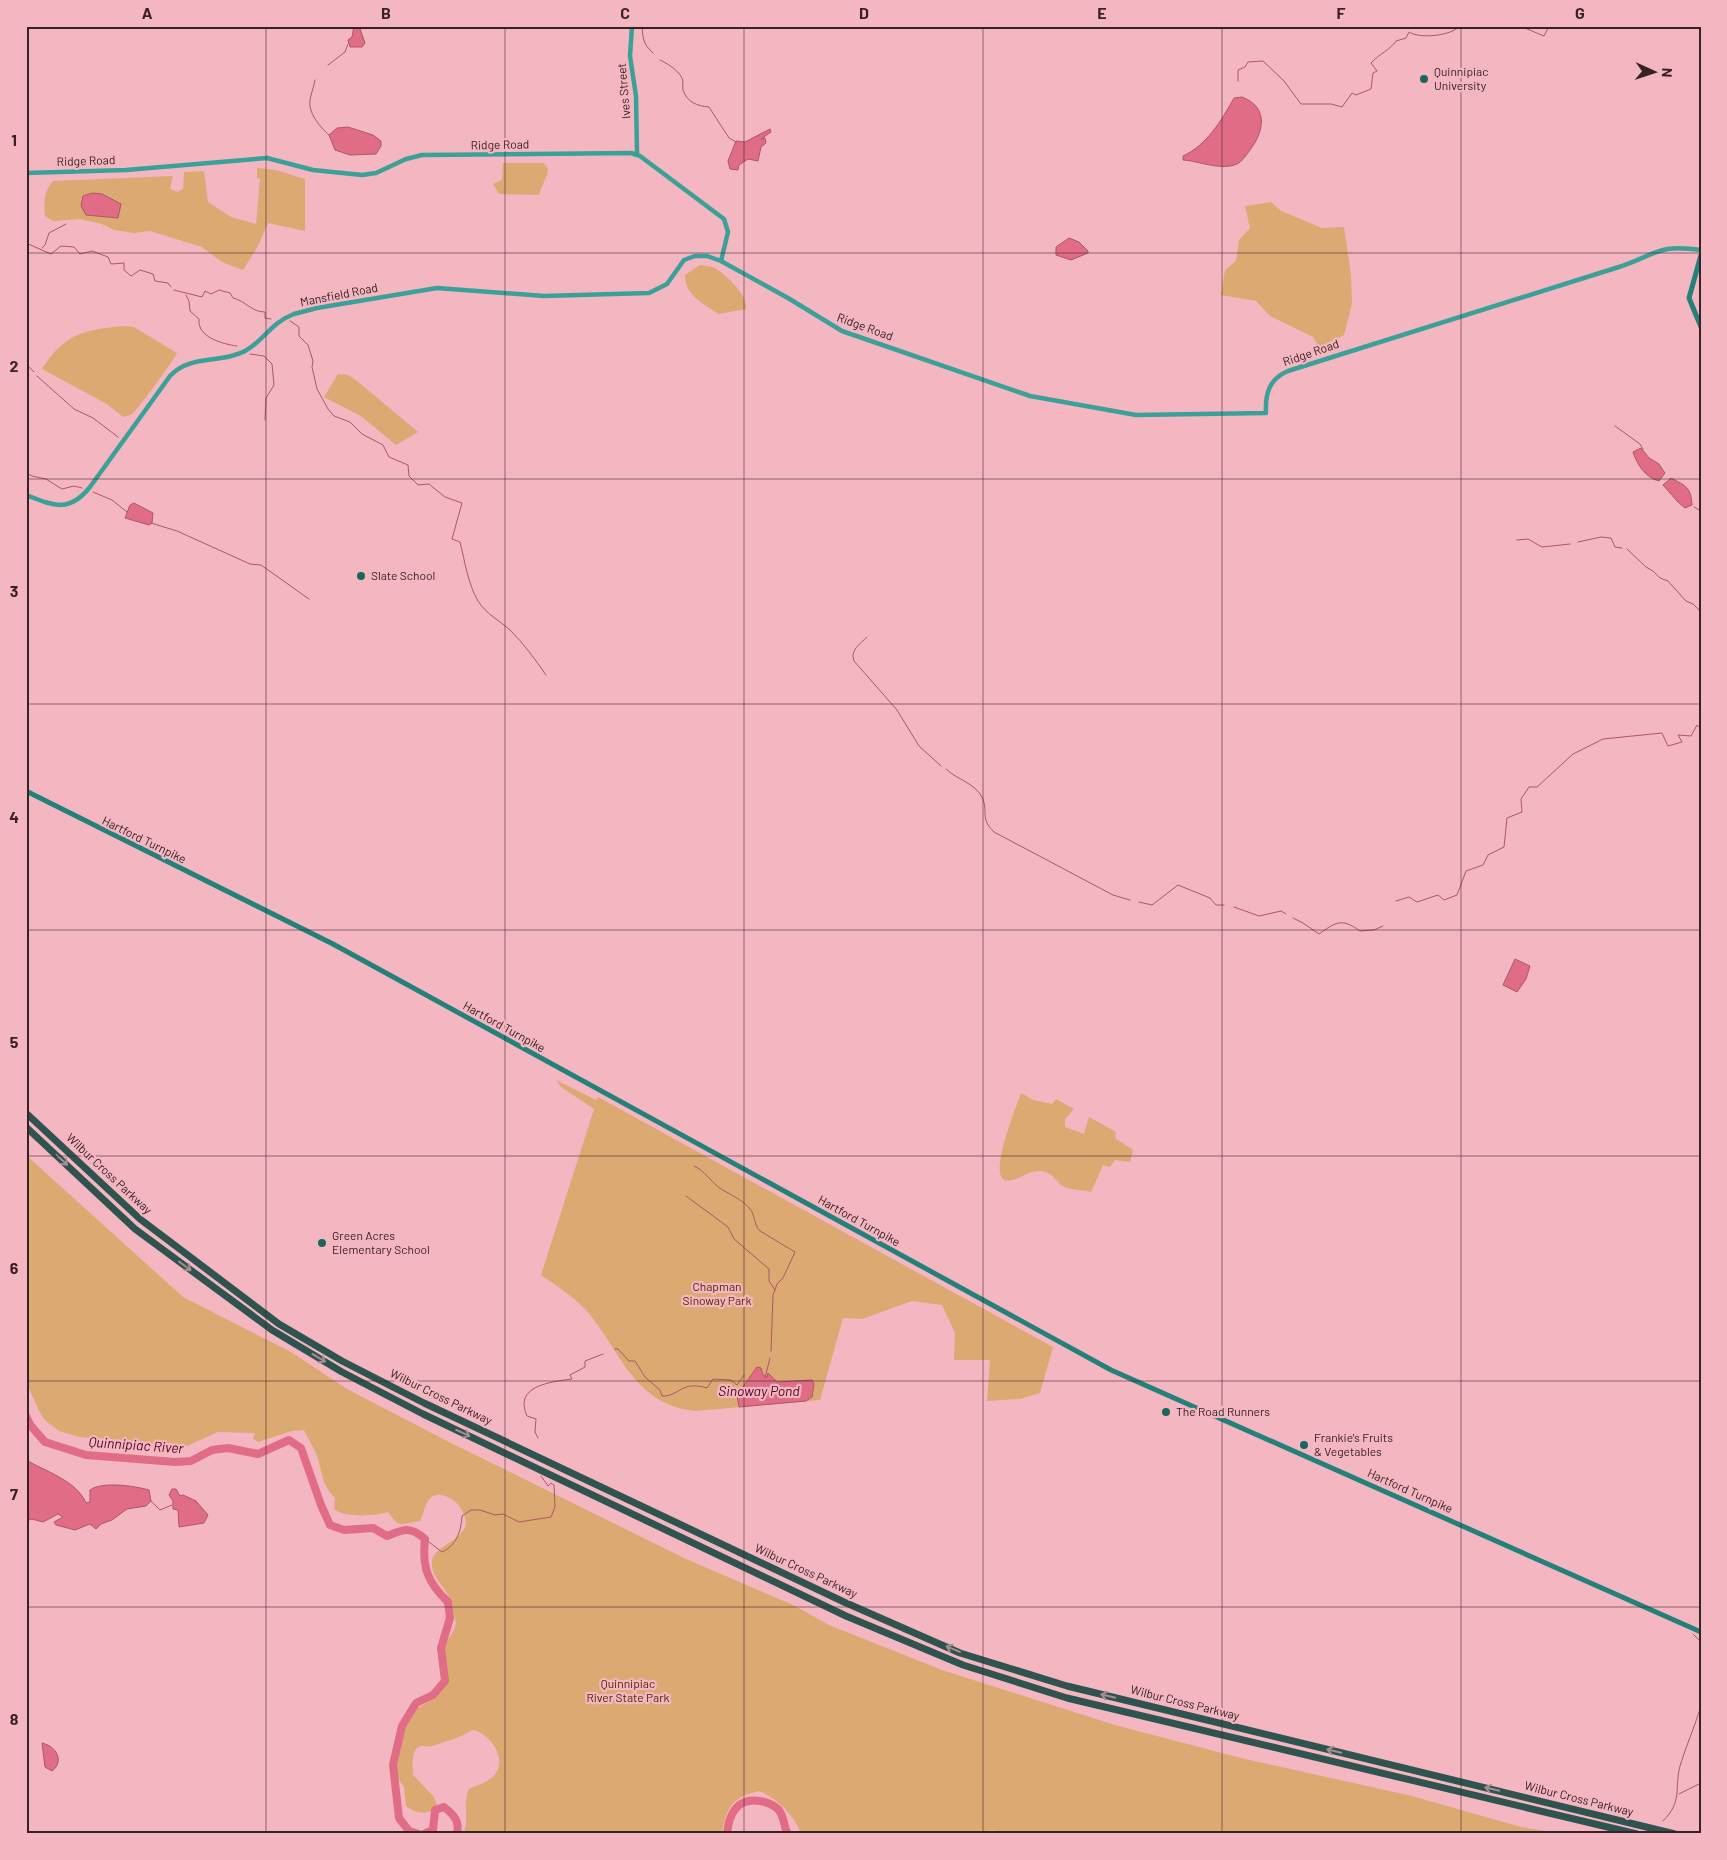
<svg xmlns="http://www.w3.org/2000/svg" width="1727" height="1860" font-family="Barlow,sans-serif">
	<rect width="100%" height="100%" fill="#f4b6c1"/>
	<g fill="#dca972">
		<path d="M 503,163 L 543,163 L 548,168 C 548,178 541,185 539,195 L 499,194 L 493,184 L 502,180 Z"/>
		<path d="M 257,168 L 276,170 L 305,179 L 305,231 L 268,223 L 257,248 L 243,270 L 222,262 L 202,247 L 150,231 L 134,233 L 114,230 L 102,224 L 80,219 L 53,221 L 45,216 C 44,202 43,193 53,181 L 173,176 L 170,189 L 177,192 L 183,189 L 184,172 L 204,171 L 208,202 L 231,217 L 256,224 L 260,179 L 257,178 Z"/>
		<polygon points="1271,202 1281,211 1322,228 1344,227 1351,275 1352,304 1344,335 1319,347 1313,337 1270,316 1256,301 1221,295 1225,270 1236,261 1239,240 1250,228 1245,206"/>
		<path d="M 700,265 C 705,266 711,266 715,268 C 727,276 748,295 746,309 L 719,314 C 703,304 685,295 685,275 Z"/>
		<path d="M 124,326 L 134,327 L 177,353 C 176,357 139,408 134,412 C 132,415 127,416 123,417 L 107,404 L 42,369 C 65,333 84,330 124,326 Z"/>
		<polygon points="338,374 348,375 357,381 418,432 396,445 361,416 324,397"/>
		<path d="M 556,1080 L 596,1100 L 598,1097 L 1053,1347 L 1040,1393 L 1020,1399 L 987,1401 L 990,1360 L 954,1360 L 955,1333 L 942,1305 L 912,1301 L 862,1319 L 843,1318 L 820,1400 L 696,1411 C 634,1405 622,1353 587,1311 C 574,1297 557,1286 541,1275 L 594,1109 L 561,1087 Z"/>
		<path d="M 1021,1093 L 1033,1100 L 1052,1104 L 1056,1099 L 1074,1109 L 1065,1119 L 1065,1127 L 1084,1134 L 1089,1117 L 1116,1132 L 1115,1138 L 1133,1150 L 1130,1162 L 1115,1160 L 1110,1167 L 1103,1165 L 1091,1192 C 1083,1190 1071,1190 1064,1187 C 1057,1183 1053,1174 1046,1172 C 1029,1167 1018,1183 1005,1180 C 988,1175 1017,1105 1021,1093 Z"/>
		<path d="M 26,1155 L 183,1297 L 291,1352 L 347,1389 L 449,1442 L 684,1558 L 793,1605 L 829,1625 L 942,1670 L 1115,1725 L 1241,1758 L 1412,1796 L 1521,1827 L 1564,1834 L 1008,1834 L 992,1830 L 975,1834 L 801,1834 C 796,1817 776,1797 759,1791 C 732,1797 726,1808 722,1834 L 463,1834 C 470,1820 462,1804 469,1789 C 478,1785 490,1782 496,1773 C 507,1757 489,1733 473,1730 C 459,1738 447,1741 432,1746 C 427,1748 422,1743 417,1748 C 411,1754 413,1768 413,1775 L 434,1797 L 437,1805 L 434,1810 C 422,1814 417,1814 406,1806 L 404,1787 L 395,1774 L 408,1715 C 415,1707 427,1705 434,1697 C 453,1675 437,1666 445,1645 C 448,1638 454,1632 456,1624 C 454,1615 453,1603 448,1595 C 442,1584 430,1574 432,1561 C 434,1544 475,1538 464,1515 C 461,1507 458,1503 450,1498 C 426,1486 426,1510 420,1521 C 399,1524 400,1529 388,1512 C 375,1516 345,1518 334,1509 L 335,1498 C 322,1485 323,1475 318,1459 C 315,1449 308,1439 304,1430 L 292,1431 L 258,1442 L 253,1439 L 255,1433 L 218,1432 L 187,1446 L 79,1437 L 59,1431 L 46,1421 L 40,1413 L 26,1382 Z"/>
	</g>
	<g fill="#e16c86" stroke="#ae5669">
		<polygon points="354,26 359,26 365,43 362,47 350,47 348,40 352,37"/>
		<path d="M 1242,97 C 1268,107 1265,130 1250,150 C 1247,154 1242,162 1237,164 C 1221,171 1199,161 1183,160 L 1183,156 C 1207,145 1221,121 1234,98 Z"/>
		<polygon points="348,127 373,135 381,141 381,146 376,154 350,155 335,150 329,135 337,128"/>
		<polygon points="770,129 771,132 761,139 765,138 766,143 761,147 758,161 748,159 739,165 738,170 730,169 728,161 736,141 745,142"/>
		<polygon points="92,193 102,194 121,204 118,218 86,215 81,206 83,196"/>
		<polygon points="1069,238 1079,242 1088,251 1088,253 1071,260 1056,255 1056,247"/>
		<path d="M 1641,448 L 1649,458 L 1659,464 L 1665,473 L 1659,481 C 1646,478 1637,465 1633,452 Z"/>
		<path d="M 1671,478 C 1686,486 1691,487 1692,505 L 1685,508 L 1678,502 L 1663,485 Z"/>
		<polygon points="134,503 153,513 152,523 149,525 125,518 130,505"/>
		<polygon points="1515,959 1530,966 1526,979 1517,992 1503,985"/>
		<polygon points="757,1367 761,1368 763,1375 767,1377 768,1373 777,1382 812,1380 814,1384 812,1397 806,1401 739,1407 737,1395"/>
		<path d="M 26,1460 C 45,1471 77,1481 86,1503 L 90,1502 L 90,1490 C 102,1481 135,1486 149,1490 L 151,1501 L 146,1506 L 127,1509 L 112,1520 L 101,1524 L 96,1529 L 90,1524 L 75,1530 L 56,1525 L 54,1522 L 63,1517 L 58,1514 L 43,1522 L 32,1519 L 26,1521 Z"/>
		<polygon points="172,1489 176,1489 180,1496 183,1495 196,1501 208,1515 204,1523 179,1527 178,1510 173,1509 173,1501 169,1495"/>
		<path d="M 42,1743 C 56,1746 65,1761 52,1771 L 45,1767 Z"/>
	</g>
	<g fill="none" stroke-linecap="round" stroke-linejoin="round">
		<g stroke="#ae5669" stroke-width="1">
			<polyline points="373,26 386,26"/>
			<path d="M 642,26 C 643,39 643,44 653,53"/>
			<polyline points="1520,26 1544,36 1549,26"/>
			<path d="M 660,60 C 668,64 677,69 682,78 C 684,82 682,86 683,90 C 687,102 697,106 709,107 L 729,138 L 736,142"/>
			<polyline points="328,65 345,52 348,44"/>
			<path d="M 315,80 C 314,87 311,93 310,100 C 308,113 320,127 329,135"/>
			<path d="M 1238,81 L 1238,70 L 1245,67 L 1248,62 L 1263,61 L 1284,81 L 1301,104 L 1331,104 L 1342,107 L 1352,93 L 1356,95 L 1371,89 L 1373,73 L 1377,71 L 1371,63 C 1379,54 1390,50 1396,41 L 1406,38 L 1409,32 C 1420,39 1451,36 1460,26"/>
			<polyline points="26,243 51,254 61,246 74,247 80,254 92,251 108,257 111,264 124,263 124,270 131,276 140,270 153,274 155,281 168,283 171,287"/>
			<polyline points="42,248 45,245 49,233 66,224"/>
			<path d="M 174,290 L 202,297 L 205,291 L 211,294 L 219,290 L 230,293 L 233,298 C 246,301 251,312 265,312 L 265,318 L 271,319"/>
			<path d="M 186,295 L 189,301 L 190,311 L 199,319 C 197,337 222,344 237,346"/>
			<path d="M 290,321 L 299,327 L 299,336 L 308,345 L 313,361 L 312,367 L 317,389 L 328,409 L 334,416 L 350,422 L 362,434 L 383,445 L 389,457 L 408,465 L 409,476 L 418,485 L 429,484 L 445,497 L 462,503 L 452,539 L 460,542 C 465,562 468,584 478,601 C 486,614 499,620 510,630 C 524,644 535,659 546,675"/>
			<polyline points="250,354 264,356 272,364 274,385 266,398 265,420"/>
			<polyline points="26,364 34,372"/>
			<polyline points="37,376 74,409 93,418 118,437"/>
			<polyline points="1615,426 1640,444 1643,449"/>
			<polyline points="26,473 32,476 46,479 62,489 74,486 82,488"/>
			<polyline points="93,492 112,500 127,512"/>
			<polyline points="1694,507 1701,511"/>
			<polyline points="151,523 177,531 250,564 261,565 309,599"/>
			<polyline points="1517,540 1528,539 1542,547 1570,544"/>
			<polyline points="1578,542 1601,537 1611,538 1615,547 1622,548"/>
			<polyline points="1627,549 1646,567 1653,571 1660,578 1668,581 1686,601 1693,604 1701,612"/>
			<path d="M 867,637 C 860,644 850,650 854,661 L 897,710 L 919,746 L 941,766"/>
			<path d="M 946,769 C 957,780 976,783 983,799 C 988,814 980,818 994,832 L 1113,895 L 1130,900"/>
			<polyline points="1396,901 1409,897 1417,902 1438,895 1444,900 1457,895 1466,871 1483,865 1488,855 1504,847 1507,818 1522,812 1521,799 1529,787 1537,787 1573,754 1603,739 1662,733 1668,746 1682,742 1678,735 1691,736 1697,725 1701,729"/>
			<polyline points="1139,902 1152,905 1178,885 1210,898 1216,905 1224,905"/>
			<polyline points="1234,907 1259,916 1281,911 1286,914"/>
			<path d="M 1293,918 L 1303,923 L 1319,934 C 1335,923 1341,917 1360,931 L 1374,930 L 1383,926"/>
			<path d="M 694,1166 C 705,1171 711,1182 721,1189 C 731,1195 743,1200 751,1210 C 755,1216 754,1225 760,1231 L 795,1252 L 783,1278 L 777,1284 L 773,1295 L 771,1351"/>
			<polyline points="686,1196 728,1227 734,1239 769,1269 769,1281 775,1290"/>
			<path d="M 615,1349 L 618,1349 L 629,1361 L 635,1361 L 645,1377 L 660,1390 L 662,1396 C 679,1397 681,1380 707,1388 L 713,1379 L 731,1380 L 737,1385 L 744,1375"/>
			<polyline points="765,1378 770,1358"/>
			<path d="M 538,1438 L 535,1432 L 536,1419 L 527,1416 C 513,1385 552,1382 572,1379 L 570,1375 L 585,1367 L 585,1361 L 603,1354"/>
			<polyline points="151,1501 160,1510 172,1505"/>
			<path d="M 425,1539 L 442,1552 C 457,1545 461,1531 462,1516 L 471,1510 L 480,1510 L 495,1515 L 503,1514 L 519,1522 L 551,1517 L 555,1507 L 554,1485 L 551,1483 L 548,1486 L 541,1476"/>
			<polyline points="1693,1634 1701,1642"/>
			<polyline points="1679,1794 1701,1783"/>
			<path d="M 1663,1821 C 1683,1801 1674,1790 1680,1766 C 1686,1746 1695,1726 1701,1706"/>
		</g>
		<g stroke="#e16c86" stroke-width="8">
			<path d="M 26,1416 L 31,1426 L 45,1442 L 86,1455 L 175,1462 L 191,1461 L 212,1450 L 228,1448 L 258,1454 L 289,1440 L 301,1448 L 321,1505 L 330,1525 L 344,1530 L 373,1528 L 387,1536 C 404,1529 410,1526 425,1539 C 422,1567 427,1582 448,1602 L 450,1618 L 441,1648 L 445,1681 L 433,1695 L 416,1703 L 402,1726 L 393,1765 L 399,1818 L 409,1831 L 419,1834"/>
			<path d="M 424,1834 L 433,1830 L 435,1810 L 444,1807 C 454,1815 460,1821 457,1834"/>
			<path d="M 727,1834 C 729,1814 737,1797 760,1801 C 767,1802 772,1804 778,1809 C 785,1817 783,1826 788,1834"/>
		</g>
		<g stroke="#3ba098" stroke-width="4.5">
			<polyline points="632,26 630,56 636,96 637,154"/>
			<polyline points="26,173 126,170 267,158 313,170 362,175 376,173 406,159 422,155 631,153 640,156 724,219 728,232 721,261"/>
			<path d="M 26,495 C 54,506 69,513 90,487 L 170,376 C 190,354 221,364 245,351 C 265,340 270,323 294,314 L 317,308 L 437,288 L 544,296 L 649,293 L 667,284 L 684,260 L 695,256 L 707,256 L 721,261 L 788,298 L 842,331 L 1030,396 L 1136,415 L 1266,413 C 1265,394 1269,379 1288,371 L 1622,266 C 1658,253 1660,244 1701,250"/>
		</g>
		<g stroke="#24817a" stroke-width="5">
			<polyline points="1701,255 1689,298 1701,327"/>
			<polyline points="26,791 333,944 1111,1370 1701,1632"/>
		</g>
		<g stroke="#2f534f" stroke-width="7">
			<polyline points="26,1113 140,1219 279,1324 342,1361 424,1403 844,1602 960,1653 1067,1686 1675,1834"/>
			<polyline points="26,1127 135,1229 272,1330 342,1372 423,1414 846,1616 963,1665 1067,1698 1637,1834"/>
		</g>
	</g>
	<defs><path id="oneway-shaft" d="M-6 0H5M1.5-3L5.5 0L1.5 3" fill="none" stroke-width="1.6" stroke-linecap="round" stroke-linejoin="round" transform="scale(1.25)"/></defs>
	<g stroke="#a58e93">
		<use href="#oneway-shaft" transform="translate(62 1160) rotate(43)"/>
		<use href="#oneway-shaft" transform="translate(185 1266) rotate(37)"/>
		<use href="#oneway-shaft" transform="translate(319 1358) rotate(31)"/>
		<use href="#oneway-shaft" transform="translate(463 1433) rotate(25)"/>
		<use href="#oneway-shaft" transform="translate(953 1649) rotate(-157)"/>
		<use href="#oneway-shaft" transform="translate(1108 1696) rotate(-166)"/>
		<use href="#oneway-shaft" transform="translate(1334 1751) rotate(-166)"/>
		<use href="#oneway-shaft" transform="translate(1492 1789) rotate(-166)"/>
	</g>
	<path fill="none" stroke="#382125" stroke-width="1" stroke-opacity="0.55" d="M 266,26 L 266,1834M 505,26 L 505,1834M 744,26 L 744,1834M 983,26 L 983,1834M 1222,26 L 1222,1834M 1461,26 L 1461,1834M 26,253 L 1701,253M 26,479 L 1701,479M 26,704 L 1701,704M 26,930 L 1701,930M 26,1156 L 1701,1156M 26,1381 L 1701,1381M 26,1607 L 1701,1607"/>
	<g fill="#19655f" stroke="#f4b6c1" stroke-width="2">
		<circle cx="1424" cy="79" r="5"/>
		<circle cx="361" cy="576" r="5"/>
		<circle cx="322" cy="1243" r="5"/>
		<circle cx="1166" cy="1412" r="5"/>
		<circle cx="1304" cy="1445" r="5"/>
	</g>
	<g text-anchor="middle" stroke-width="4.5" stroke-linejoin="round" paint-order="stroke">
		<g font-size="12" fill="#382125" stroke="#f4b6c1" text-anchor="start">
			<text x="1434" y="76">Quinnipiac<tspan x="1434" dy="14">University</tspan></text>
			<text x="371" y="580">Slate School</text>
			<text x="332" y="1240">Green Acres<tspan x="332" dy="14">Elementary School</tspan></text>
			<text x="1176" y="1416">The Road Runners</text>
			<text x="1314" y="1442">Frankie's Fruits<tspan x="1314" dy="14">&amp; Vegetables</tspan></text>
		</g>
		<g font-size="12" fill="#382125" stroke="#f4b6c1">
			<text transform="translate(624 91) rotate(-95)" y="4">Ives Street</text>
			<text transform="translate(500 145) rotate(-1)" y="4">Ridge Road</text>
			<text transform="translate(86 161) rotate(-2)" y="4">Ridge Road</text>
			<text transform="translate(339 295) rotate(-11)" y="4">Mansfield Road</text>
			<text transform="translate(865 327) rotate(20)" y="4">Ridge Road</text>
			<text transform="translate(1311 353) rotate(-19)" y="4">Ridge Road</text>
			<text transform="translate(144 840) rotate(26)" y="4">Hartford Turnpike</text>
			<text transform="translate(504 1027) rotate(29)" y="4">Hartford Turnpike</text>
			<text transform="translate(109 1174) rotate(43)" y="4">Wilbur Cross Parkway</text>
			<text transform="translate(859 1221) rotate(29)" y="4">Hartford Turnpike</text>
			<text transform="translate(441 1397) rotate(26)" y="4">Wilbur Cross Parkway</text>
			<text transform="translate(1410 1491) rotate(24)" y="4">Hartford Turnpike</text>
			<text transform="translate(806 1571) rotate(25)" y="4">Wilbur Cross Parkway</text>
			<text transform="translate(1185 1703) rotate(14)" y="4">Wilbur Cross Parkway</text>
			<text transform="translate(1579 1799) rotate(14)" y="4">Wilbur Cross Parkway</text>
		</g>
		<g font-size="12" fill="#4b2b00" stroke="#f4b6c1">
			<text x="717" y="1291">Chapman<tspan x="717" dy="14">Sinoway Park</tspan></text>
			<text x="628" y="1688">Quinnipiac<tspan x="628" dy="14">River State Park</tspan></text>
		</g>
		<g font-size="14" font-style="italic" fill="#500420" stroke="#f4b6c1">
			<text x="759" y="1396">Sinoway Pond</text>
			<text transform="translate(136 1445) rotate(4)" y="5">Quinnipiac River</text>
		</g>
	</g>
	<rect width="1727" height="1860" fill="none" stroke="#f4b6c1" stroke-width="55"/>
	<g transform="translate(1654 72) rotate(93)" stroke="#f4b6c1" stroke-width="4" paint-order="stroke">
	<path d="M0-4L9 19L0 12L-9 19Z" fill="#382125"/>
	<text y="-8" font-size="14" font-weight="bold" text-anchor="middle" fill="#382125">N</text>
	</g>
	<rect x="28" y="28" width="1672" height="1804" fill="none" stroke="#382125" stroke-width="2"/>
	<g font-size="16" text-anchor="middle" font-weight="bold" fill="#382125">
		<text x="147" y="19">A</text>
		<text x="386" y="19">B</text>
		<text x="625" y="19">C</text>
		<text x="864" y="19">D</text>
		<text x="1102" y="19">E</text>
		<text x="1341" y="19">F</text>
		<text x="1580" y="19">G</text>
		<text x="14" y="146">1</text>
		<text x="14" y="372">2</text>
		<text x="14" y="597">3</text>
		<text x="14" y="823">4</text>
		<text x="14" y="1048">5</text>
		<text x="14" y="1274">6</text>
		<text x="14" y="1500">7</text>
		<text x="14" y="1725">8</text>
	</g>
</svg>
